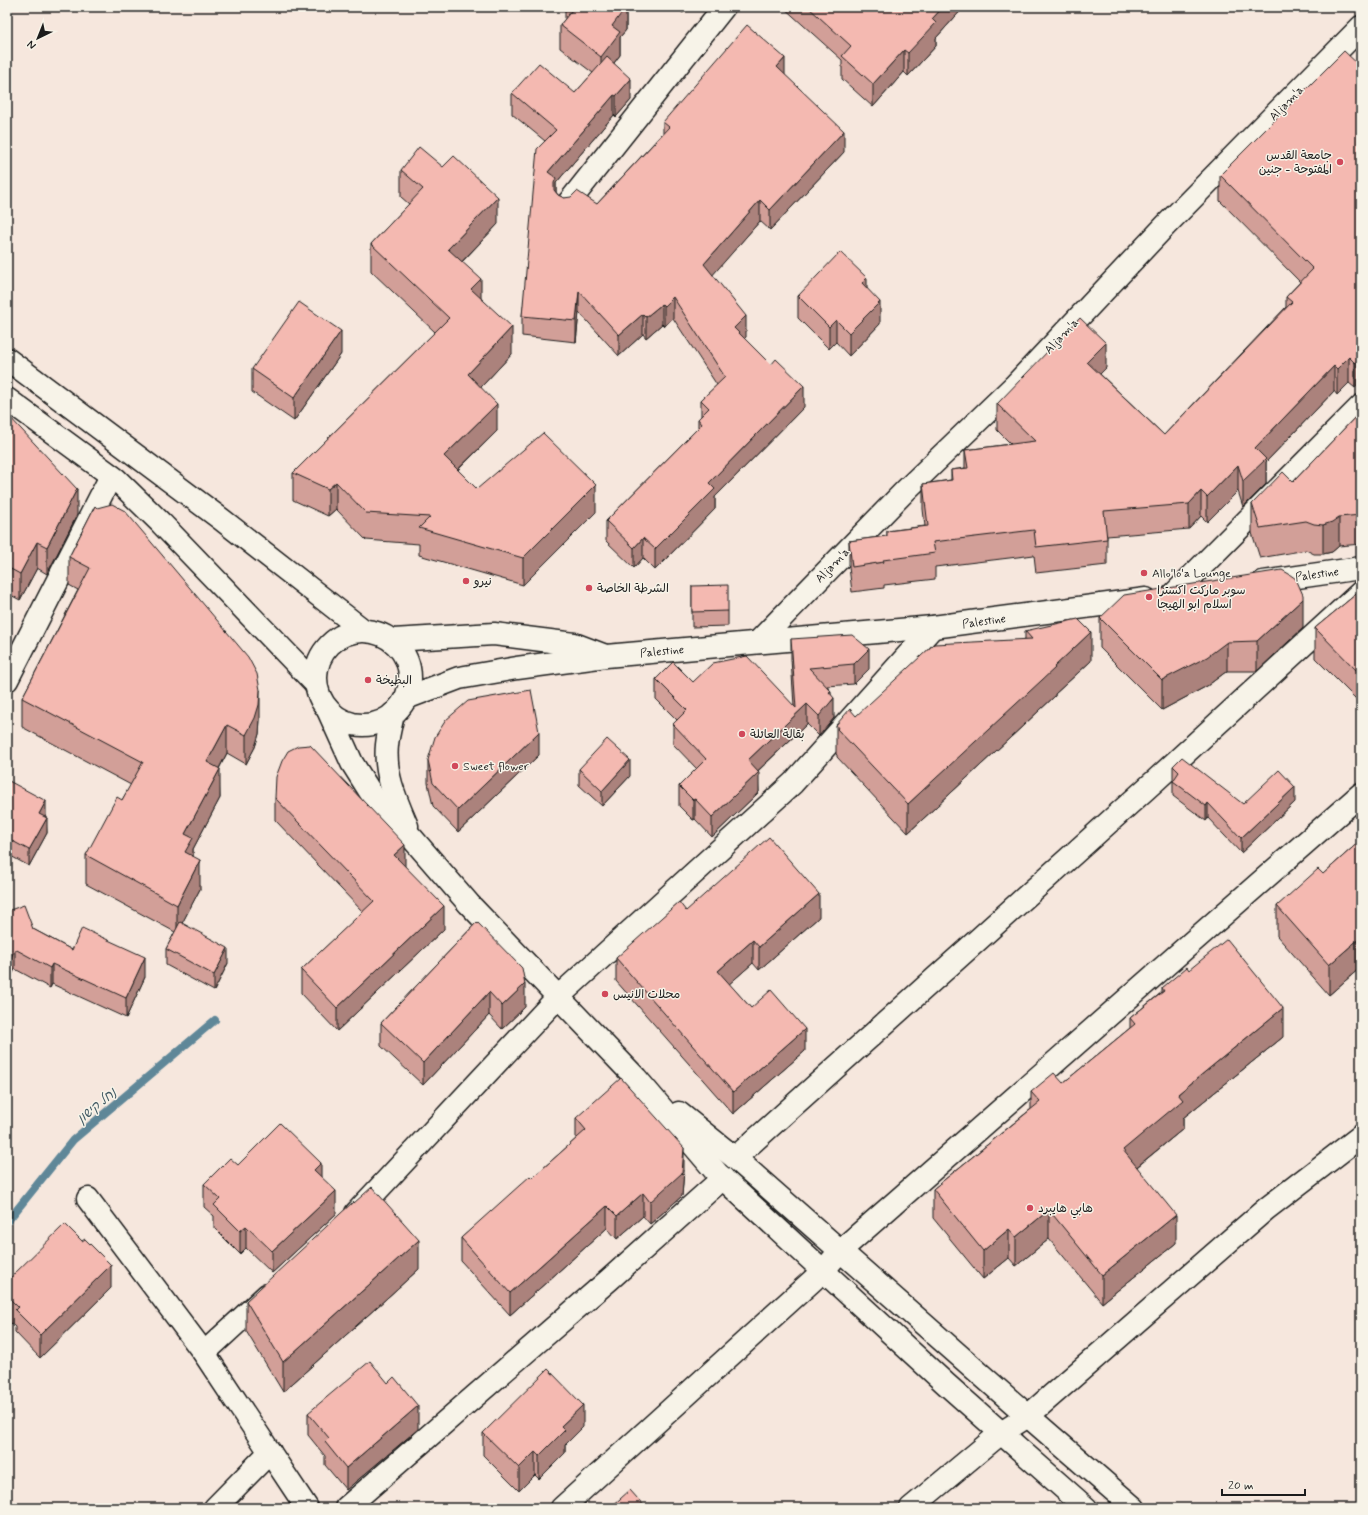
<svg xmlns="http://www.w3.org/2000/svg" width="1368" height="1515" font-family="Mynerve,'Playpen Sans Arabic','Playpen Sans Hebrew',sans-serif">
	<rect width="100%" height="100%" fill="#f6e7dd"/>
	<filter id="ink" filterUnits="userSpaceOnUse"><feTurbulence type="fractalNoise" baseFrequency=".025" numOctaves="2"/><feDisplacementMap in="SourceGraphic" scale="8" xChannelSelector="R" yChannelSelector="G"/><feConvolveMatrix kernelMatrix="1 2 1 2 8 2 1 2 1" color-interpolation-filters="sRGB"/></filter>
	<g filter="url(#ink)">
		<g fill="none" stroke-linecap="round" stroke-linejoin="round">
			<polyline stroke="#5e8798" stroke-width="8" points="7,1222 73,1140 215,1020"/>
			<defs>
				<g id="street">
					<polyline points="566,206 724,7"/>
					<polyline points="1173,595 1361,406"/>
					<polyline points="758,642 906,490 1014,386 1167,224 1361,27"/>
					<polyline points="7,680 111,476"/>
					<polyline points="735,1158 1157,779 1361,592"/>
					<polyline points="88,1199 204,1353 307,1508"/>
					<polyline points="356,1213 558,997 793,783 933,627"/>
					<polyline points="204,1353 267,1295"/>
					<polyline points="215,1508 270,1452"/>
					<polyline points="346,1508 610,1279 723,1178"/>
					<polyline points="562,1508 823,1271 840,1251 1361,794"/>
					<polyline points="911,1508 1001,1433 1028,1416 1266,1209 1361,1136"/>
				</g>
				<g id="secondary">
					<polyline points="7,359 221,519 363,630"/>
					<polyline points="7,399 116,479 161,523 315,683"/>
					<polyline points="1263,582 1361,568"/>
					<circle cx="363" cy="678" r="47"/>
					<polyline points="393,640 494,634 574,644 603,655"/>
					<polyline points="406,698 459,678 517,668 606,656 933,627 1146,599"/>
					<polyline points="328,710 352,763 376,801 412,838 469,904 636,1078 717,1173 946,1384 1086,1508"/>
					<path d="M 393,714 C 391,724 388,734 387,745 C 384,774 396,800 407,826"/>
					<polyline points="679,1113 735,1158 1028,1416 1134,1508"/>
				</g>
			</defs>
			<use href="#street" stroke="#1c1c1c" stroke-width="25"/>
			<use href="#secondary" stroke="#1c1c1c" stroke-width="25"/>
			<use href="#street" stroke="#f7f3e8" stroke-width="22"/>
			<use href="#secondary" stroke="#f7f3e8" stroke-width="22"/>
		</g>
		<g fill="#d29f98" stroke="#1c1c1c">
			<polygon points="565,7 627,7 626,8 626,30 620,37 620,55 614,63 631,100 616,117 614,115 556,183 556,192 558,195 564,198 597,204 663,133 663,122 785,75 844,152 770,230 760,221 712,275 746,337 744,338 804,407 715,497 715,509 655,570 643,558 634,568 606,541 606,521 698,428 698,419 701,416 701,400 717,385 673,318 664,326 662,324 646,338 643,334 619,356 579,312 576,342 522,336 522,316 545,141 512,114 512,93 575,93 593,73 560,48 560,25 565,19"/>
			<polygon points="675,7 687,7 683,13"/>
			<polygon points="783,7 964,7 936,38 936,46 908,76 904,72 873,107 842,79 842,60"/>
			<polygon points="1361,67 1355,388 1349,383 1337,395 1334,391 1266,462 1266,484 1243,507 1238,491 1207,522 1201,516 1189,529 1107,536 1107,565 1036,573 1034,555 935,567 935,579 884,585 884,588 852,592 849,567 849,541 887,536 887,531 925,526 923,509 923,484 951,480 951,470 965,468 965,450 1011,444 997,430 997,404 1106,368 1100,374 1164,435 1286,307 1286,297 1300,282 1220,201 1220,175"/>
			<polygon points="401,170 498,224 462,262 481,298 512,354 481,387 497,431 458,470 477,489 596,512 523,585 419,555 419,544 366,540 336,509 328,516 293,500 293,473 435,332 371,271 371,244 409,204 401,197"/>
			<polygon points="867,288 880,324 849,356 836,342 829,349 798,318 798,296"/>
			<polygon points="341,354 294,421 252,392 252,369"/>
			<polygon points="1361,411 1361,544 1339,546 1332,552 1323,554 1314,554 1306,550 1260,558 1252,533 1252,504 1293,482"/>
			<polygon points="7,414 77,515 47,574 37,568 20,600 7,593"/>
			<polygon points="95,506 260,719 259,734 255,747 246,764 227,753 219,769 220,798 193,849 193,856 200,889 182,923 228,963 214,991 166,965 166,949 175,932 86,884 86,855 122,800 131,785 22,727 22,698 78,590 69,585 69,557"/>
			<polygon points="692,586 728,611 728,626 692,627"/>
			<polygon points="1361,590 1361,704 1315,658 1315,628"/>
			<polygon points="1100,618 1303,628 1257,671 1227,671 1207,686 1162,710 1100,648"/>
			<polygon points="1025,631 1091,661 1055,694 1055,696 908,833 837,757 837,755 836,754 836,725 1025,639"/>
			<polygon points="791,639 869,669 854,684 827,686 831,694 834,718 819,736 807,724 758,771 759,792 712,837 695,819 693,820 679,806 679,786 697,769 673,744 673,724 677,720 656,699 656,679 693,682 794,706 791,659"/>
			<polygon points="539,755 458,832 433,806 428,783 428,760"/>
			<polygon points="1173,766 1243,804 1295,802 1241,853 1208,818 1206,821 1173,796"/>
			<polygon points="579,769 630,776 602,806 579,785"/>
			<polygon points="7,780 46,816 47,833 29,866 7,854"/>
			<polygon points="275,798 405,866 444,929 337,1031 301,993 301,970 363,912 275,820"/>
			<polygon points="1361,840 1361,967 1329,995 1277,936 1277,906 1323,874"/>
			<polygon points="7,908 33,929 72,950 145,977 126,1018 52,984 50,988 15,969 7,984"/>
			<polygon points="686,911 819,917 759,970 753,963 729,984 751,1008 805,1051 733,1114 616,981 616,958"/>
			<polygon points="477,922 525,1007 502,1029 489,1015 423,1085 381,1046 381,1023"/>
			<polygon points="1189,970 1283,1037 1183,1118 1183,1129 1137,1167 1176,1243 1102,1303 1049,1239 1016,1266 1009,1258 983,1279 933,1218 933,1189 1031,1109 1031,1092 1063,1083 1130,1028 1130,1018 1162,992 1162,988"/>
			<polygon points="576,1118 684,1170 682,1196 650,1224 643,1216 617,1239 607,1228 510,1315 461,1261 461,1238 532,1178 576,1139"/>
			<polygon points="238,1165 321,1177 336,1214 272,1273 246,1248 240,1254 214,1228 214,1216 204,1207 204,1184"/>
			<polygon points="82,1241 111,1288 40,1358 15,1332 15,1327 7,1319 7,1281"/>
			<polygon points="419,1269 283,1392 246,1331 246,1301"/>
			<polygon points="308,1413 418,1429 346,1490 325,1465 325,1456 308,1435"/>
			<polygon points="583,1427 565,1445 565,1453 539,1479 535,1475 519,1491 483,1455 483,1433"/>
		</g>
		<g fill="#ab827c" stroke="#1c1c1c">
			<polygon points="616,7 627,7 626,8 626,30 620,37 620,55 601,80 601,57 612,26"/>
			<polygon points="683,7 687,7 683,13"/>
			<polygon points="943,7 964,7 936,38 936,46 908,76 908,53 932,19"/>
			<polygon points="904,50 904,72 873,107 873,84"/>
			<polygon points="785,58 785,78 777,67"/>
			<polygon points="631,79 631,100 616,117 616,96"/>
			<polygon points="614,95 614,115 556,183 556,198 548,172"/>
			<polygon points="844,131 844,152 770,230 770,210"/>
			<polygon points="498,197 498,224 448,276 448,249"/>
			<polygon points="760,200 760,221 704,285 704,264"/>
			<polygon points="867,278 867,301 862,283"/>
			<polygon points="481,279 481,306 471,289"/>
			<polygon points="579,291 579,312 576,342 576,321"/>
			<polygon points="673,297 673,318 664,326 664,306"/>
			<polygon points="880,302 880,324 849,356 849,333"/>
			<polygon points="662,304 662,324 646,338 646,317"/>
			<polygon points="643,314 643,334 619,356 619,335"/>
			<polygon points="746,316 746,337 734,349 734,328"/>
			<polygon points="836,320 836,342 829,349 829,327"/>
			<polygon points="512,327 512,354 468,401 468,374"/>
			<polygon points="341,331 341,354 294,421 294,398"/>
			<polygon points="1106,343 1106,368 1087,387 1087,362"/>
			<polygon points="1349,357 1349,383 1337,395 1337,369"/>
			<polygon points="1361,357 1361,382 1355,388 1355,363"/>
			<polygon points="1334,366 1334,391 1266,462 1266,484 1243,507 1243,481 1255,448"/>
			<polygon points="804,386 804,407 715,497 715,509 655,570 655,549 709,483"/>
			<polygon points="497,404 497,431 444,483 444,456"/>
			<polygon points="1238,465 1238,491 1207,522 1207,497"/>
			<polygon points="336,482 336,509 328,516 328,489"/>
			<polygon points="596,485 596,512 523,585 523,558"/>
			<polygon points="77,489 77,515 47,574 47,547"/>
			<polygon points="1201,491 1201,516 1189,529 1189,504"/>
			<polygon points="1339,517 1339,546 1332,552 1323,554 1323,525"/>
			<polygon points="643,538 643,558 634,568 634,548"/>
			<polygon points="37,542 37,568 20,600 20,574"/>
			<polygon points="1303,599 1303,628 1257,671 1257,641"/>
			<polygon points="1091,632 1091,661 1055,694 1055,696 908,833 908,804"/>
			<polygon points="1227,642 1227,671 1207,686 1162,710 1162,680"/>
			<polygon points="869,649 869,669 854,684 854,664"/>
			<polygon points="260,690 260,719 259,734 255,747 246,764 246,735"/>
			<polygon points="831,691 831,702 834,698 834,718 819,736 819,716 829,692"/>
			<polygon points="807,704 807,724 748,780 748,760"/>
			<polygon points="227,725 227,753 207,791 207,762"/>
			<polygon points="539,732 539,755 458,832 458,810"/>
			<polygon points="630,760 630,776 602,806 602,791"/>
			<polygon points="220,769 220,798 193,849 193,867 185,880 185,834"/>
			<polygon points="759,772 759,792 712,837 712,817"/>
			<polygon points="1295,787 1295,802 1241,853 1241,838"/>
			<polygon points="695,799 695,819 693,820 693,800"/>
			<polygon points="46,801 46,816 39,829 39,814"/>
			<polygon points="1208,803 1208,818 1206,821 1206,806"/>
			<polygon points="47,818 47,833 29,866 29,850"/>
			<polygon points="405,845 405,867 394,855"/>
			<polygon points="200,860 200,889 177,933 177,905"/>
			<polygon points="819,894 819,917 759,970 759,947"/>
			<polygon points="444,906 444,929 337,1031 337,1008"/>
			<polygon points="1361,937 1361,967 1329,995 1329,965"/>
			<polygon points="753,940 753,963 718,994 718,971"/>
			<polygon points="228,948 228,963 214,991 214,975"/>
			<polygon points="15,949 15,969 7,984 7,965"/>
			<polygon points="145,957 145,977 126,1018 126,998"/>
			<polygon points="52,964 52,984 50,988 50,968"/>
			<polygon points="525,984 525,1007 502,1029 502,1006"/>
			<polygon points="489,992 489,1015 423,1085 423,1063"/>
			<polygon points="1283,1008 1283,1037 1183,1118 1183,1129 1123,1178 1123,1150 1178,1094"/>
			<polygon points="805,1029 805,1051 733,1114 733,1092"/>
			<polygon points="684,1148 684,1170 682,1196 650,1224 650,1202"/>
			<polygon points="321,1163 321,1186 314,1170"/>
			<polygon points="336,1191 336,1214 272,1273 272,1251"/>
			<polygon points="643,1193 643,1216 617,1239 617,1216"/>
			<polygon points="607,1206 607,1228 510,1315 510,1293"/>
			<polygon points="1049,1210 1049,1239 1016,1266 1016,1237"/>
			<polygon points="1176,1215 1176,1243 1102,1303 1102,1275"/>
			<polygon points="246,1226 246,1248 240,1254 240,1231"/>
			<polygon points="1009,1229 1009,1258 983,1279 983,1251"/>
			<polygon points="419,1240 419,1269 283,1392 283,1362"/>
			<polygon points="111,1265 111,1288 40,1358 40,1335"/>
			<polygon points="583,1405 583,1427 565,1445 565,1453 539,1479 539,1456 561,1426"/>
			<polygon points="418,1406 418,1429 346,1490 346,1468"/>
			<polygon points="535,1452 535,1475 519,1491 519,1468"/>
		</g>
		<g fill="#f4b9b1" stroke="#1c1c1c">
			<polygon points="568,7 626,7 612,26 620,32 601,57 560,25 572,10"/>
			<polygon points="808,7 943,7 932,19 936,23 908,53 904,50 873,84 842,56 851,46"/>
			<polygon points="747,25 785,58 777,67 844,131 770,210 760,200 704,264 746,316 734,328 771,365 776,359 804,386 709,483 715,489 655,549 643,538 634,548 606,521 702,424 698,419 709,408 701,400 725,377 673,297 664,306 662,304 646,317 643,314 619,335 579,291 576,321 522,316 537,149 556,130 512,93 539,63 575,93 607,57 631,79 616,96 614,95 548,172 556,178 554,183 554,190 558,195 564,198 571,197 577,191 597,204 669,127 663,122"/>
			<polygon points="1344,51 1361,67 1361,357 1355,363 1349,357 1337,369 1334,366 1255,448 1266,459 1243,481 1238,465 1207,497 1201,491 1189,504 1104,511 1107,539 1036,547 1034,530 933,542 935,553 883,560 884,562 852,567 849,541 887,536 887,531 928,526 923,484 952,480 951,470 968,468 965,450 1035,441 997,404 1080,318 1106,343 1087,362 1164,435 1292,302 1286,297 1313,269 1220,175"/>
			<polygon points="419,147 443,167 454,156 498,197 448,249 481,279 471,289 512,327 468,374 497,404 444,456 477,489 543,433 596,485 523,558 419,528 430,517 366,513 336,482 328,489 293,473 449,318 371,244 423,189 401,170"/>
			<polygon points="840,252 867,278 862,283 880,302 849,333 836,320 829,327 798,296"/>
			<polygon points="299,302 341,331 294,398 252,369"/>
			<polygon points="1361,411 1361,515 1339,517 1332,522 1323,525 1314,524 1306,521 1260,528 1252,504 1283,472 1293,482"/>
			<polygon points="7,414 77,489 47,547 37,542 20,574 7,567"/>
			<polygon points="112,504 125,511 248,657 257,674 260,690 259,705 255,718 246,735 227,725 207,762 220,769 185,834 193,838 185,852 200,860 177,905 86,855 117,797 122,800 143,762 22,698 90,568 69,557 95,506 97,508"/>
			<polygon points="1282,570 1289,574 1296,579 1303,595 1303,599 1257,641 1227,642 1207,657 1162,680 1100,618 1124,595"/>
			<polygon points="728,585 728,611 692,612 692,586"/>
			<polygon points="1361,590 1361,675 1315,628"/>
			<polygon points="1078,619 1091,632 1054,667 1055,668 908,804 837,729 838,728 836,725 850,709 856,716 934,644 1032,639 1025,631"/>
			<polygon points="852,635 869,649 854,664 809,668 831,691 829,692 834,698 819,716 807,704 748,760 759,772 712,817 695,799 693,800 679,786 706,759 673,724 687,710 656,679 673,662 693,682 713,663 747,656 796,708 791,639"/>
			<polygon points="531,690 539,732 458,810 433,783 428,760 435,737 446,720 468,701"/>
			<polygon points="607,739 630,760 602,791 579,769"/>
			<polygon points="310,745 405,845 394,855 444,906 337,1008 301,970 374,901 275,798 276,777 282,761 288,751 298,746"/>
			<polygon points="1182,757 1243,804 1279,770 1295,787 1241,838 1208,803 1206,806 1173,781 1179,772 1173,766"/>
			<polygon points="7,780 46,801 39,814 47,818 29,850 7,838"/>
			<polygon points="769,837 819,894 759,947 753,940 718,971 751,1008 771,990 805,1029 733,1092 616,958 679,902 686,911"/>
			<polygon points="1361,840 1361,937 1329,965 1277,906 1318,869 1323,874"/>
			<polygon points="24,905 33,929 72,950 82,928 145,957 126,998 52,964 50,968 15,949 7,965 7,908 10,910"/>
			<polygon points="180,922 228,948 214,975 166,949"/>
			<polygon points="477,922 522,968 525,984 502,1006 489,992 423,1063 381,1023"/>
			<polygon points="1227,939 1283,1008 1178,1094 1183,1100 1123,1150 1176,1215 1102,1275 1049,1210 1016,1237 1009,1229 983,1251 933,1189 1040,1102 1031,1092 1054,1073 1063,1083 1135,1024 1130,1018 1164,991 1162,988 1187,967 1189,970"/>
			<polygon points="621,1078 684,1148 682,1173 650,1202 643,1193 617,1216 607,1206 510,1293 461,1238 530,1176 532,1178 586,1130 576,1118"/>
			<polygon points="280,1123 321,1163 314,1170 336,1191 272,1251 246,1226 240,1231 214,1205 220,1199 204,1184 230,1158 238,1165"/>
			<polygon points="372,1187 419,1240 283,1362 246,1301 353,1202 354,1203"/>
			<polygon points="65,1224 82,1241 85,1239 111,1265 40,1335 15,1310 18,1307 7,1296 7,1281"/>
			<polygon points="370,1361 388,1383 394,1377 418,1406 346,1468 325,1442 329,1438 308,1413"/>
			<polygon points="548,1369 583,1405 561,1426 565,1430 539,1456 535,1452 519,1468 483,1433"/>
			<polygon points="630,1490 646,1508 610,1508"/>
		</g>
	</g>
	<g fill="#d1495b" stroke="#f7f3e8" stroke-width="1.5">
		<circle cx="1340" cy="162" r="4"/>
		<circle cx="1144" cy="573" r="4"/>
		<circle cx="466" cy="581" r="4"/>
		<circle cx="589" cy="588" r="4"/>
		<circle cx="1149" cy="597" r="4"/>
		<circle cx="368" cy="680" r="4"/>
		<circle cx="742" cy="734" r="4"/>
		<circle cx="455" cy="766" r="4"/>
		<circle cx="605" cy="994" r="4"/>
		<circle cx="1030" cy="1208" r="4"/>
	</g>
	<g text-anchor="middle" stroke-width="3" stroke-linejoin="round" paint-order="stroke">
		<g font-size="12" fill="#1c1c1c" stroke="#f7f3e8">
			<text transform="translate(1286 103) rotate(-46)" y="4">Aljam'a</text>
			<text transform="translate(1061 336) rotate(-47)" y="4">Aljam'a</text>
			<text transform="translate(832 565) rotate(-46)" y="4">Aljam'a</text>
			<text transform="translate(1317 574) rotate(-8)" y="4">Palestine</text>
			<text transform="translate(984 621) rotate(-8)" y="4">Palestine</text>
			<text transform="translate(662 651) rotate(-5)" y="4">Palestine</text>
		</g>
		<g font-size="12" fill="#1c1c1c" stroke="#f7f3e8" text-anchor="start">
			<text x="1332" y="159" text-anchor="end">جامعة القدس<tspan x="1332" dy="14">المفتوحة - جنين</tspan></text>
			<text x="1152" y="577">Allo'lo'a Lounge</text>
			<text x="474" y="585">نيرو</text>
			<text x="597" y="592">الشرطة الخاصة</text>
			<text x="1157" y="594">سوبر ماركت اكسترا<tspan x="1157" dy="14">اسلام ابو الهيجا</tspan></text>
			<text x="376" y="684">البطيخة</text>
			<text x="750" y="738">بقالة العائلة</text>
			<text x="463" y="770">Sweet flower</text>
			<text x="613" y="998">محلات الانيس</text>
			<text x="1038" y="1212">هابي هايبرد</text>
		</g>
		<g font-size="13" font-style="italic" fill="#425a64" stroke="#f7f3e8">
			<text transform="translate(96 1105) rotate(-40)" y="5">נחל קישון</text>
		</g>
	</g>
	<rect width="1368" height="1515" fill="none" stroke="#f7f3e8" stroke-width="24"/>
	<rect x="12" y="12" width="1344" height="1491" fill="none" stroke="#1c1c1c" stroke-width="1.5" filter="url(#ink)"/>
	<g transform="translate(38 38) rotate(223)" stroke="#f7f3e8" stroke-width="3" paint-order="stroke">
	<path d="M0-3L7 15L0 10L-7 15Z" fill="#1c1c1c"/>
	<text y="-6" font-size="11" font-weight="bold" text-anchor="middle" fill="#1c1c1c">N</text>
	</g>
	<path d="M1222 1489v6h83v-6" fill="none" stroke="#1c1c1c" stroke-width="2"/>
	<text x="1228" y="1489" font-size="12" fill="#1c1c1c" stroke="#f7f3e8" stroke-width="3" paint-order="stroke">20 m</text>
</svg>
